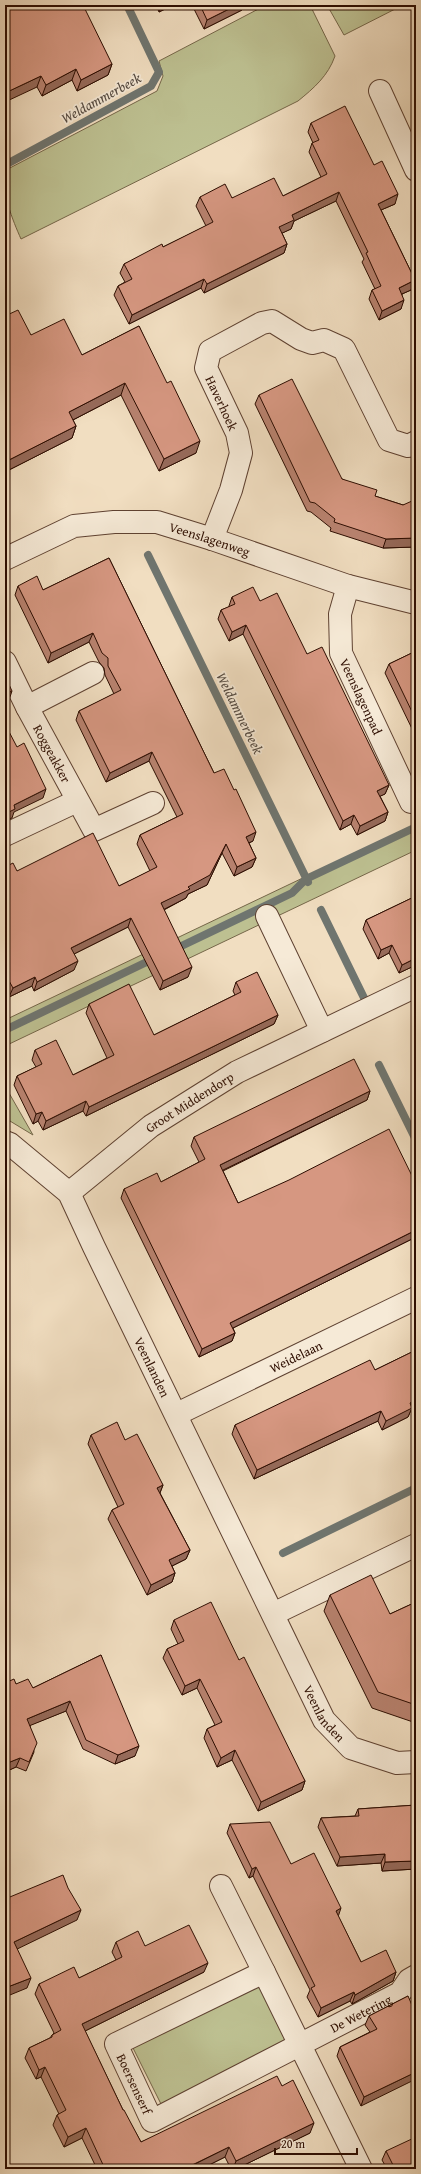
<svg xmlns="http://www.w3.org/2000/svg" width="421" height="2174" font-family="'Gentium Book Plus',serif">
	<rect width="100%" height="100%" fill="#f1dec1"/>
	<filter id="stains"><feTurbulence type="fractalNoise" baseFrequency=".005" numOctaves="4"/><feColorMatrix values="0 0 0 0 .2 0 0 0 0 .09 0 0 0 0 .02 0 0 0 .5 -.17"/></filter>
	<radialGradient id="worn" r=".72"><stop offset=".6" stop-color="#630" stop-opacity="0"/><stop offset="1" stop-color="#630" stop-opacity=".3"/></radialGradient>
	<g fill="#bdc091" stroke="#756649">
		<path d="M 266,5 L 310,5 L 335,56 C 328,76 314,88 298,101 L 21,239 C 13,221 0,190 6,170 L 157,91 L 163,76 L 159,61 Z"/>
		<polygon points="327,5 403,5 344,35"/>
		<polygon points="416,824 416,850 5,1046 5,1020"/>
		<polygon points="5,1086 33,1135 5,1118"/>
		<polygon points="259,1984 287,2042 161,2104 132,2046"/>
	</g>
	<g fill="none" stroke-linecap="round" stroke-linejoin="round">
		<g stroke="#6f756f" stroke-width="8">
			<polyline points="5,165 151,86 159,72 127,5"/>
			<polyline points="148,555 308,882"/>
			<polyline points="321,910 367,1004"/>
			<polyline points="171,951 292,893 306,879 416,827"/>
			<polyline points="5,1030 155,958"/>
			<polyline points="379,1065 416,1140"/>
			<polyline points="283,1553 416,1488"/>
		</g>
		<defs>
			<g id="street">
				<polyline points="380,91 416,170"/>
				<polyline points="212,539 231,490 241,453 237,433 206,368 210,351 262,323 272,321 301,339 312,343 324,340 344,349 389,440 408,446 416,442"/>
				<path id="s1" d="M 5,559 L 74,526 L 114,522 L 157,522 L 212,539 L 348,586 L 416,603"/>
				<path id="s2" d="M 348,586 L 340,614 L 341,653 L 411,802"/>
				<path id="s3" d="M 5,662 L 27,707 L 94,830 L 153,803"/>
				<polyline points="27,707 93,673"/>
				<polyline points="5,835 77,801"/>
				<polyline points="267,916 322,1031"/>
				<path id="s4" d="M 5,1142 L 10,1144 L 69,1193 L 94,1247 L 324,1720 L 351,1748 L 397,1763 L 416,1762"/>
				<path id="s5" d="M 69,1193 L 151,1126 L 237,1072 L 416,986"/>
				<path id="s6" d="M 177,1414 L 416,1298"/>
				<polyline points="273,1614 416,1545"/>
				<polyline points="221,1886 264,1972"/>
				<path id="s7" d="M 361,2169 L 264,1972 L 116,2044 L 152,2121 L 400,1993 L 409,1980 L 416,1976"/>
			</g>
		</defs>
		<use href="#street" stroke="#5e4131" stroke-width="24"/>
		<use href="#street" stroke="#f6ead7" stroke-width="22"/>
	</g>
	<g fill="#b8826f" stroke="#2d0d01">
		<polygon points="5,5 112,64 108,75 77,91 72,80 42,96 37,87"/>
		<polygon points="156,5 173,5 159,12"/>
		<polygon points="192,5 244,5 242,10 204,29"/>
		<polygon points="311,123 374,165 395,204 381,210 415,280 411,290 402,294 401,309 379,320 369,299 372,290 375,289 362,262 364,259 336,201 294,221 291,229 282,233 287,244 284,253 204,293 201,288 129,324 114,295 118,286 125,282 120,273 124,264 163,247 206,226 196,206 200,197 232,198 283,196 321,177 309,152 312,143 313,143 308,132"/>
		<polygon points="5,316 31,335 82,355 139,326 196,453 159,471 121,395 73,420 76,426 72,438 5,472"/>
		<polygon points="259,395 342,479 375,496 403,505 416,503 416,547 383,548 330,531 331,528 311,512 307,511 255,404"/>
		<polygon points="109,558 214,773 253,841 249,843 256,858 252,867 234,876 222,853 207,885 188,894 186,898 164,910 188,977 160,990 128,927 74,954 74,970 34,991 32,986 9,997 5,988 17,871 119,886 150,871 137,844 140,835 177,817 149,761 106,782 76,720 79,711 114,694 105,675 104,668 99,662 89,642 48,663 15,595 18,586 43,590"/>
		<polygon points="232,597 260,601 307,654 389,785 385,794 380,796 388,812 385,821 357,835 351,824 340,830 243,634 229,641 218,619 221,610 229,607 229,606"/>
		<polygon points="416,651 416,737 385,673 389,664"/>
		<polygon points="416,896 416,965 399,973 389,953 378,959 363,929 366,920"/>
		<polygon points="236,982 278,1015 274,1024 86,1116 83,1111 43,1130 38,1121 33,1124 14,1085 17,1076 36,1067 32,1060 35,1050 73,1075 107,1058 86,1013 89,1004 154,1035 235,995 233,991"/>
		<polygon points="370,1091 367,1100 223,1171 238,1203 416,1184 416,1237 233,1328 235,1333 232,1341 199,1357 121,1198 124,1189 161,1182 199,1162 191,1146 194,1137"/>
		<polygon points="416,1350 416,1408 411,1410 408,1417 382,1430 378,1421 254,1479 232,1434 235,1425 375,1370"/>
		<polygon points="91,1435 125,1440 163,1485 160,1493 190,1550 186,1559 172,1566 175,1573 172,1582 147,1595 108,1519 112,1510 118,1507 88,1444"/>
		<polygon points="330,1595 390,1614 416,1602 416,1723 372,1708 324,1611"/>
		<polygon points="174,1620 239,1660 305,1781 302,1790 258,1811 232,1760 217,1767 204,1738 207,1729 215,1725 197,1688 182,1695 163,1658 167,1649 178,1644 171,1629"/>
		<polygon points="101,1655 135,1756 115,1764 83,1749 66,1711 30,1725 34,1752 26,1771 16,1767 5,1772 5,1683 16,1684 33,1688"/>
		<polygon points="416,1805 416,1869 382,1871 381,1863 337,1866 318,1827 321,1818 355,1816 358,1809"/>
		<polygon points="230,1824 291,1864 338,1916 361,1962 396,1972 393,1981 352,2004 350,2001 318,2017 307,1997 310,1990 253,1876 249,1878 227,1833"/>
		<polygon points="116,1942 145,1946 204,1972 85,2031 123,2110 141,2142 282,2086 310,2133 236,2169 231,2169 225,2157 201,2169 97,2169 82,2138 64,2147 53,2125 57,2115 59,2114 41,2077 36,2079 25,2058 29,2048 50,2038 52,2035 54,2033 35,1994 39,1984 79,1978 116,1960 112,1952"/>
		<polygon points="408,1996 361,2106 337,2056 340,2047 370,2032 365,2025 369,2016"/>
		<polygon points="386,2151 416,2169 387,2169 382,2160"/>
	</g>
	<g fill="#966a5a" stroke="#2d0d01">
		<polygon points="162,5 173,5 159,12"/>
		<polygon points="237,5 244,5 242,10 204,29 207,20"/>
		<polygon points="112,64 108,75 77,91 81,80"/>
		<polygon points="76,69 72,80 42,96 46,85"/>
		<polygon points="41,76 37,87 5,102 5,93"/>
		<polygon points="339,192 336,201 294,221 291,229 276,236 279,227 292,215"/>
		<polygon points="398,194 395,204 374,213 378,204"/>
		<polygon points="287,244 284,253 204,293 207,284"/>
		<polygon points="204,279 201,288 129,324 132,315"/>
		<polygon points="415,280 411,290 395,297 399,288"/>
		<polygon points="404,300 401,309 379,320 382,311"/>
		<polygon points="125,383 121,395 65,424 69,412"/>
		<polygon points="76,426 72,438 5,472 5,462"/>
		<polygon points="200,441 196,453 159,471 164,459"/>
		<polygon points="416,538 416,547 383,548 386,539"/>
		<polygon points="246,625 243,634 229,641 232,632"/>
		<polygon points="93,633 89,642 48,663 51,653"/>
		<polygon points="12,691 9,700 5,701 5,694"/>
		<polygon points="152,752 149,761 106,782 110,773"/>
		<polygon points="389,785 385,794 374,799 377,791"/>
		<polygon points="46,789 43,798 14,812 12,818 5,821 5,814 14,805"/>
		<polygon points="388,812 385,821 357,835 360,826"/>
		<polygon points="354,815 351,824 340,830 343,821"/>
		<polygon points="256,832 253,841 242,846 246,837"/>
		<polygon points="226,844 222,853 207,885 188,894 186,898 157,913 161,903 188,887"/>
		<polygon points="256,858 252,867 234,876 237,867"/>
		<polygon points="131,918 128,927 68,957 71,948"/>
		<polygon points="392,945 389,953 378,959 381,950"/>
		<polygon points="416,958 416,965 399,973 402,965"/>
		<polygon points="78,961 74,970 34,991 37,982"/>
		<polygon points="192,967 188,977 160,990 163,981"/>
		<polygon points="35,977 32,986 9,997 13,988"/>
		<polygon points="8,979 5,988 5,981"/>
		<polygon points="278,1015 274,1024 86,1116 89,1107"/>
		<polygon points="370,1091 367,1100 217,1173 220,1165"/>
		<polygon points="86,1101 83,1111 43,1130 46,1121"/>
		<polygon points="42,1112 38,1121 33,1124 36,1114"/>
		<polygon points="416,1230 416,1237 227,1331 230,1323"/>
		<polygon points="235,1333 232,1341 199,1357 202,1349"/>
		<polygon points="416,1400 416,1408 411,1410 408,1417 382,1430 386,1421 410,1403"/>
		<polygon points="381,1411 378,1421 254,1479 257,1470"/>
		<polygon points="163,1485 159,1495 157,1488"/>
		<polygon points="190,1550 186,1559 166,1569 169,1560"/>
		<polygon points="175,1573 172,1582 147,1595 151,1585"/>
		<polygon points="200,1679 197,1688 182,1695 185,1686"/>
		<polygon points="70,1701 66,1711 24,1728 27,1719"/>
		<polygon points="139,1746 135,1756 115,1764 118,1755"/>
		<polygon points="235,1750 232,1760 217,1767 221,1758"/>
		<polygon points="20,1758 16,1767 5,1772 5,1764"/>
		<polygon points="305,1781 302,1790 258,1811 261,1802"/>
		<polygon points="385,1854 381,1863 337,1866 340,1857"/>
		<polygon points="416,1861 416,1869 382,1871 385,1862"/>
		<polygon points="256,1867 253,1876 249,1878 252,1869"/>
		<polygon points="341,1908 338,1917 336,1911"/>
		<polygon points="81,1910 77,1920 11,1952 14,1942"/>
		<polygon points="208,1963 204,1972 79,2034 82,2024"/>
		<polygon points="396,1972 393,1981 352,2004 355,1995"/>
		<polygon points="31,1978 27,1988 5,1997 5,1988"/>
		<polygon points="354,1992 350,2001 318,2017 321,2008"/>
		<polygon points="45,2067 41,2077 36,2079 39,2070"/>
		<polygon points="416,2072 416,2079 361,2106 364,2097"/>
		<polygon points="314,2123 310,2133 236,2169 233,2169 236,2161"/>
		<polygon points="86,2128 82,2138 64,2147 68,2137"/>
		<polygon points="229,2147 225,2157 201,2169 185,2169"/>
	</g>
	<g fill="#d69781" stroke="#2d0d01">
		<polygon points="5,5 83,5 112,64 81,80 76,69 46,85 41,76 5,93"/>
		<polygon points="200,5 237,5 207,20"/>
		<polygon points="345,106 374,165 382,161 398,194 378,204 415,280 399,288 404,300 382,311 372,290 381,286 366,253 368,252 339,192 292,215 294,220 279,227 287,244 207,284 204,279 132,315 118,286 132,279 124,264 162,244 163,247 213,222 200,197 225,184 232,198 274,178 283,196 327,174 312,143 319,140 311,123"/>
		<polygon points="18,310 31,335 64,319 82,355 139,326 167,383 171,381 200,441 164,459 125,383 69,412 76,426 5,462 5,316"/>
		<polygon points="292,379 342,479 377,490 375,496 403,505 412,501 416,503 416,538 386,539 334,522 335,519 315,503 310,502 259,395"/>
		<polygon points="109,558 214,773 224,769 234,790 236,789 256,832 246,837 256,858 237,867 226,844 210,875 188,887 190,889 161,903 192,967 163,981 131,918 71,948 78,961 37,982 35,977 13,988 8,979 5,981 5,867 13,863 17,871 93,833 119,886 157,867 140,835 183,814 152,752 110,773 79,711 121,690 108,666 108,658 102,653 93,633 51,653 18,586 37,576 43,590"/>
		<polygon points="253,587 260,601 277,593 307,654 322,647 389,785 377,791 388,812 360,826 354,815 343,821 246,625 232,632 221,610 235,604 232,597"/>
		<polygon points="416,651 416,720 389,664"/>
		<polygon points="5,676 12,691 5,694"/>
		<polygon points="5,724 17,747 24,743 46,789 14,805 15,809 5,814"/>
		<polygon points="416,896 416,958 402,965 392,945 381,950 366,920"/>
		<polygon points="257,972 278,1015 89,1107 86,1101 46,1121 42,1112 36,1114 17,1076 42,1064 35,1050 56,1040 73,1075 114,1055 89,1004 129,984 154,1035 241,992 236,982"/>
		<polygon points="354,1059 370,1091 220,1165 238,1203 289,1180 389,1129 416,1184 416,1230 230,1323 235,1333 202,1349 124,1189 157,1173 161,1182 205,1159 194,1137"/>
		<polygon points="416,1350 416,1400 410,1403 412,1408 386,1421 381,1411 257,1470 235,1425 370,1360 375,1370"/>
		<polygon points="117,1422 125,1440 137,1434 163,1485 157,1488 190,1550 169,1560 175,1573 151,1585 112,1510 124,1504 91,1435"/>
		<polygon points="371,1575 390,1614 416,1602 416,1705 378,1692 330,1595"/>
		<polygon points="211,1602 239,1660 244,1657 305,1781 261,1802 235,1750 221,1758 207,1729 222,1722 200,1679 185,1686 167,1649 184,1641 174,1620"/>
		<polygon points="101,1655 139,1746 118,1755 86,1740 70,1701 27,1719 37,1743 29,1762 20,1758 5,1764 5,1683 14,1679 16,1684 28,1679 33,1688"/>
		<polygon points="416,1805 416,1861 385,1862 385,1854 340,1857 321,1818 359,1816 358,1809"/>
		<polygon points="270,1822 291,1864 314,1853 341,1908 336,1911 361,1962 386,1950 396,1972 355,1995 354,1992 321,2008 311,1988 315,1986 256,1867 252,1869 230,1824"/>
		<polygon points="63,1875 68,1888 81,1910 14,1942 31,1978 5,1988 5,1899"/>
		<polygon points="189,1925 208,1963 82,2024 123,2110 124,2110 141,2142 277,2076 282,2086 293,2080 314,2123 236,2161 229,2147 186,2168 186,2169 105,2169 86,2128 68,2137 57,2115 66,2110 45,2067 39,2070 29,2048 52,2037 52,2035 61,2030 39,1984 74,1967 79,1978 122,1957 116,1942 138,1931 145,1946"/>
		<polygon points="408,1996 414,2010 416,2010 416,2072 364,2097 340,2047 377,2029 369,2016"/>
		<polygon points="416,2137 416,2169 410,2169 410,2168 407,2169 395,2169 386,2151"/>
	</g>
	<g text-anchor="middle" stroke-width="3.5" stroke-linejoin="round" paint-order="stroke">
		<g font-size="13" fill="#2d0d01" stroke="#f6ead7">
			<text transform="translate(222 403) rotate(65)" y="5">Haverhoek</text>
			<text dy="5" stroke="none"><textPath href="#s1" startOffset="215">Veenslagenweg</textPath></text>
			<text dy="5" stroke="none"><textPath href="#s2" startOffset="116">Veenslagenpad</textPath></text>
			<text dy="5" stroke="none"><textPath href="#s3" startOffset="103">Roggeakker</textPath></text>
			<text dy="5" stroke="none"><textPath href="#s5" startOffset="151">Groot Middendorp</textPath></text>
			<text dy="5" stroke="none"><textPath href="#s6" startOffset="132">Weidelaan</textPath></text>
			<text dy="5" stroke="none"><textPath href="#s4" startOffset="275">Veenlanden</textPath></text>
			<text dy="5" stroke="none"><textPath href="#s4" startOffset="662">Veenlanden</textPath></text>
			<text dy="5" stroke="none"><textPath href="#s7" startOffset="704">De Wetering</textPath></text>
			<text dy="5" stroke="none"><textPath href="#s7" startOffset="428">Boersenserf</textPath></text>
		</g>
		<g font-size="14" font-style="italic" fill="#544a41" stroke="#f6ead7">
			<text transform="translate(101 98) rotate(-29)" y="5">Weldammerbeek</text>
			<text transform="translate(240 713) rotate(64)" y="5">Weldammerbeek</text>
		</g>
	</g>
	<rect width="421" height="2174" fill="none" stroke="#f1dec1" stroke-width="20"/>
	<rect x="6" y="6" width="409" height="2162" fill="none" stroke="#2d0d01" stroke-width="2"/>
	<rect x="10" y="10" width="401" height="2154" fill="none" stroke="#2d0d01"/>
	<path d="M275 2148v6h82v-6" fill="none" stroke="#2d0d01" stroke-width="2"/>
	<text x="281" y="2148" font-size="12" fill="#2d0d01" stroke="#f6ead7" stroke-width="3" paint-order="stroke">20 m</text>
	<rect width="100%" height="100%" filter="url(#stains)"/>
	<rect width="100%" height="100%" fill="url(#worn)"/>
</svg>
